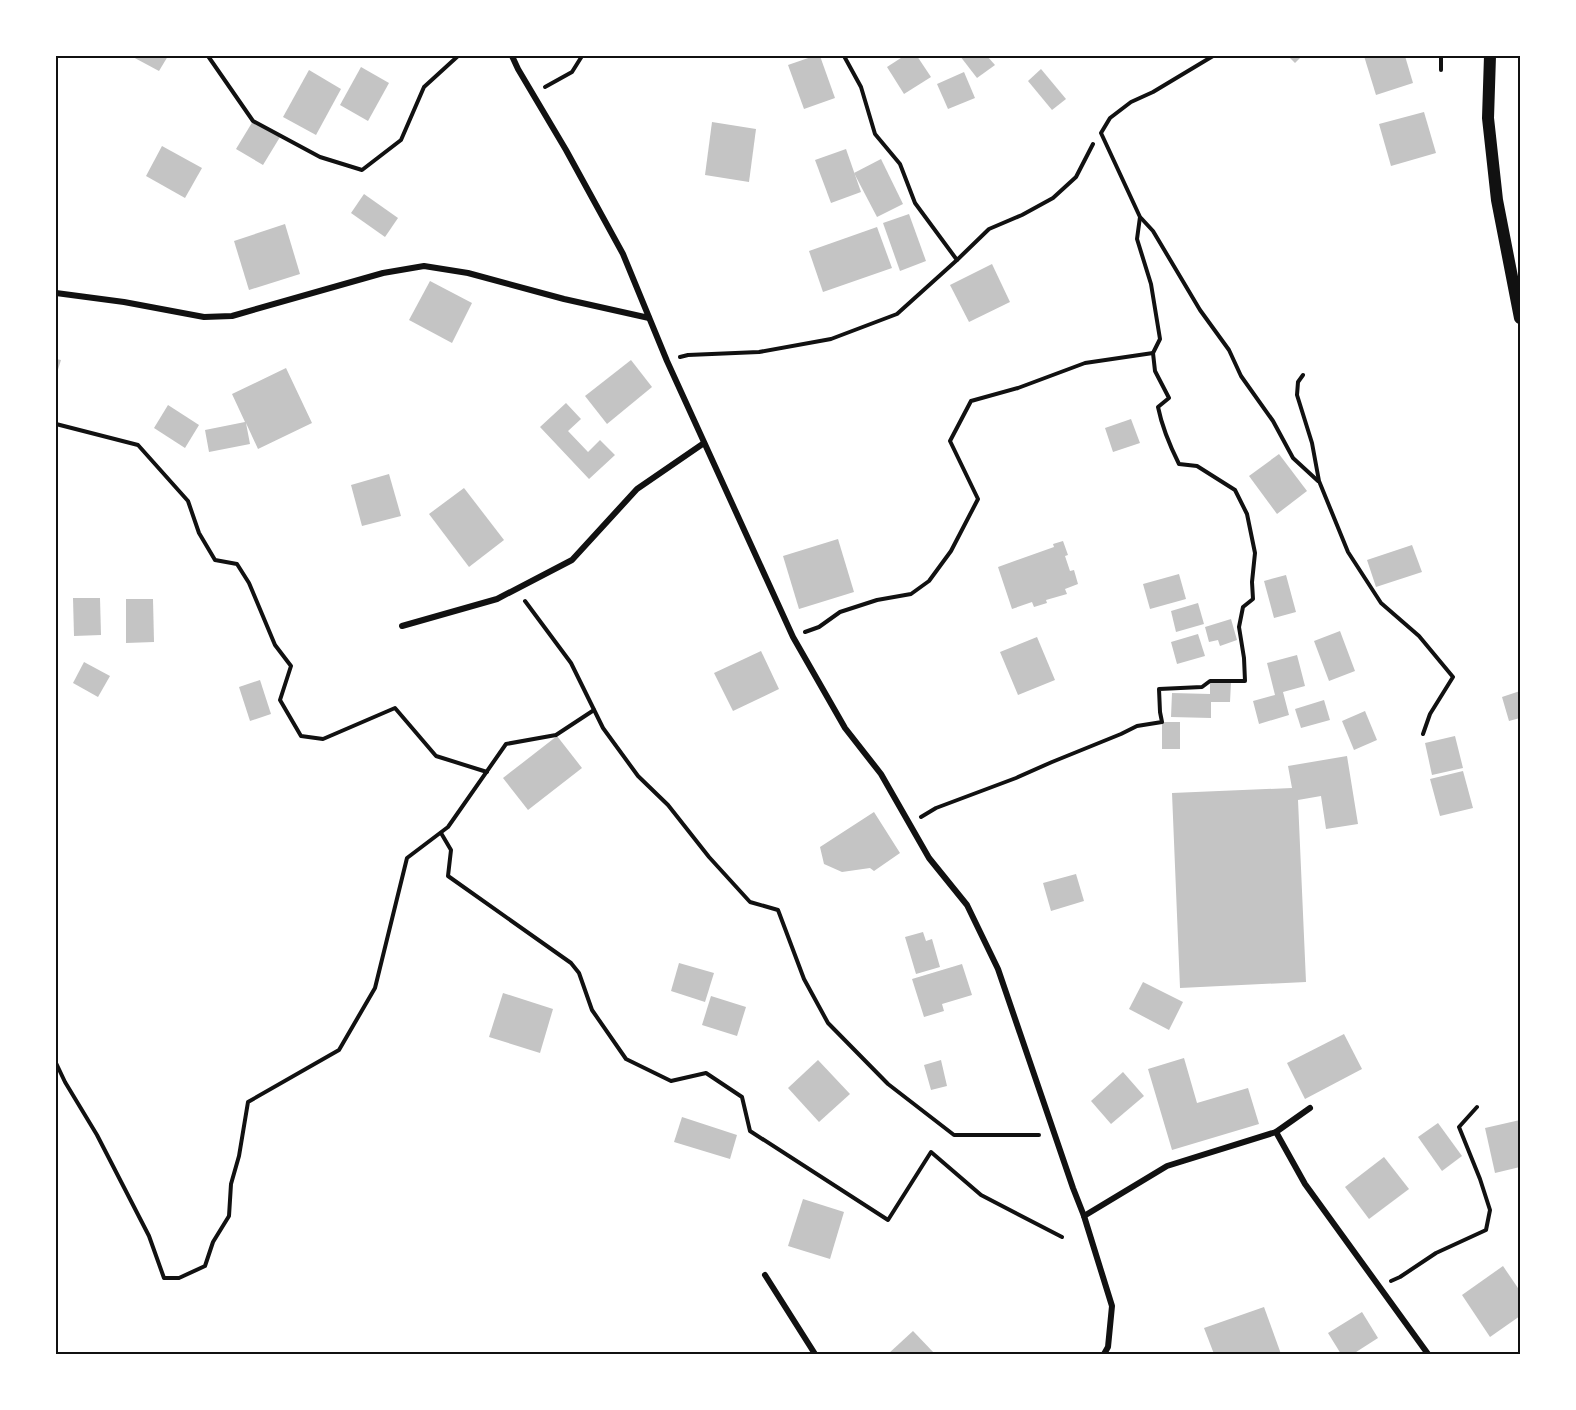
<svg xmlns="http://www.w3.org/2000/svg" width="1576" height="1410" font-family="'Fira Sans Condensed',sans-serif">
	<rect width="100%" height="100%" fill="#fff"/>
	<g fill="#c4c4c4">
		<polygon points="131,56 168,56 159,71"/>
		<polygon points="814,56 820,56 835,98 804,109 788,65"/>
		<polygon points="904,56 917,56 931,77 904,94 887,67"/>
		<polygon points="960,56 987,56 995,65 977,78"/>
		<polygon points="1288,56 1302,56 1295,63"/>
		<polygon points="1364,56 1405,56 1413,83 1376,95"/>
		<polygon points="361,67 389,83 368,121 340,105"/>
		<polygon points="1041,69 1066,99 1052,110 1028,81"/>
		<polygon points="309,70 341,89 316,135 283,117"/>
		<polygon points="964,72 975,98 948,109 937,84"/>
		<polygon points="1424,112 1436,153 1391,166 1379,124"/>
		<polygon points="253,121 280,137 263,165 236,149"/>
		<polygon points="712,122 756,129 749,182 705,175"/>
		<polygon points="162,146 202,168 185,198 146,176"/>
		<polygon points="846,149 861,192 831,203 815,160"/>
		<polygon points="881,159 903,204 877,217 854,173"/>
		<polygon points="364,194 398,218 385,237 351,213"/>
		<polygon points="909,214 926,261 900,271 883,223"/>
		<polygon points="285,224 300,274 249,290 234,241"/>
		<polygon points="877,227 892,268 823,292 809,251"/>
		<polygon points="992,264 1010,302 969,322 950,285"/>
		<polygon points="430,281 472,303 452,343 409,320"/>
		<polygon points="56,359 61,360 56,376"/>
		<polygon points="631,360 652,387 607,424 585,396"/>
		<polygon points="286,368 312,423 258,449 246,423 250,444 209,452 205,430 245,422 232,394"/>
		<polygon points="566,403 581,419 568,431 588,452 600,440 615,455 589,479 540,427"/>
		<polygon points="168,405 199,425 185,448 154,428"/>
		<polygon points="1131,419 1140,443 1113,452 1105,428"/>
		<polygon points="1279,454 1307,491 1277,514 1249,476"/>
		<polygon points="389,474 401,516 362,526 351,485"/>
		<polygon points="464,488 504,540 469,567 429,514"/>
		<polygon points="838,539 854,592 799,609 783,556"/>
		<polygon points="1063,541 1068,555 1065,556 1070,571 1074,570 1078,584 1065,589 1067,594 1046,600 1047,603 1034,607 1032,602 1012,609 998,567 1054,547 1053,544"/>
		<polygon points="1412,545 1422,572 1376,587 1367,560"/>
		<polygon points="1179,574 1186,599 1150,609 1143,584"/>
		<polygon points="1286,575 1296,612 1274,618 1264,581"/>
		<polygon points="73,598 100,598 101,635 74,636"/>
		<polygon points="126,599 153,599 154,642 126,643"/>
		<polygon points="1198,603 1204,624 1176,632 1171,611"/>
		<polygon points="1231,619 1237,640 1220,646 1218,640 1209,642 1205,627"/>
		<polygon points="1340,631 1355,671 1329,681 1314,641"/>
		<polygon points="1198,634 1205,656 1177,664 1171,642"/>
		<polygon points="1037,637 1055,680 1018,695 1000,652"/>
		<polygon points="761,651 779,689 733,711 714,673"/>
		<polygon points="1297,655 1305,686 1283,692 1289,715 1259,724 1253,701 1275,695 1267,663"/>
		<polygon points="84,662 110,676 98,697 73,683"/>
		<polygon points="260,680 271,714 250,721 239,687"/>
		<polygon points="1210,681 1231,682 1230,702 1211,702 1211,718 1171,717 1172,693 1210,694"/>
		<polygon points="1520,691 1520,718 1509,721 1502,697"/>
		<polygon points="1324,700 1330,720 1301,728 1295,709"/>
		<polygon points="1365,711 1377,740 1354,750 1342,721"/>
		<rect x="1162" y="722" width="18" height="27"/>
		<polygon points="557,736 582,768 528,810 503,778"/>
		<polygon points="1455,736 1463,768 1432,775 1425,743"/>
		<polygon points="1347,756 1358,824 1326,829 1321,796 1298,800 1306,982 1180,988 1172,793 1292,788 1288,766"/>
		<polygon points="1463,771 1473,808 1440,816 1430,779"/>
		<polygon points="874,812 900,853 874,871 870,868 842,872 824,864 820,847"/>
		<polygon points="1076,874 1084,901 1051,911 1043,883"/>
		<polygon points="923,932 926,941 932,939 940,967 916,974 905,937"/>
		<polygon points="679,963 714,973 705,1002 671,991"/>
		<polygon points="962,964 972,995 942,1004 944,1011 924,1017 912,979"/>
		<polygon points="1143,982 1183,1002 1169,1030 1129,1009"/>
		<polygon points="503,993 553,1009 540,1053 489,1037"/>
		<polygon points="711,996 746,1007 737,1036 702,1025"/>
		<polygon points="1344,1034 1362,1069 1305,1099 1287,1063"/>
		<polygon points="1184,1058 1197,1103 1248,1088 1259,1124 1172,1150 1148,1069"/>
		<polygon points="818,1060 850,1094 819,1122 788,1088"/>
		<polygon points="941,1060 947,1086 931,1090 924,1065"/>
		<polygon points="1123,1072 1144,1096 1111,1124 1091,1101"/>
		<polygon points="682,1117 737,1135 730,1159 674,1142"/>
		<polygon points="1520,1120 1520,1167 1495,1173 1485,1128"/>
		<polygon points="1438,1123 1462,1156 1442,1171 1418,1137"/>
		<polygon points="1384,1157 1409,1189 1369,1219 1345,1187"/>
		<polygon points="803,1199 844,1212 830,1259 788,1246"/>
		<polygon points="1503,1266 1520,1291 1520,1316 1490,1337 1462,1295"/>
		<polygon points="1264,1307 1281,1354 1214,1354 1204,1328"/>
		<polygon points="1362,1312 1378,1338 1353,1354 1341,1354 1328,1333"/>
		<polygon points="913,1331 935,1354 888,1354"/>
	</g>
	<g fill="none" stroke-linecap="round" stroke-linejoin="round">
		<g stroke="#111" stroke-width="4">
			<polyline points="208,56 253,121 320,157 362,170 401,140 424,87 458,56"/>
			<polyline points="844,56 861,87 875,134 900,164 915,203 957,260"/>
			<polyline points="1441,70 1441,56"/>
			<polyline points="545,87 572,72 582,56"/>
			<polyline points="1141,218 1153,231 1200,310 1229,350 1241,376 1273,421 1293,458 1318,481"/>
			<polyline points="680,357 688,355 759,352 831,339 897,314 957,260 989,229 1022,215 1053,198 1076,177 1093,144"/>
			<polyline points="1303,375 1298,382 1297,395 1312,443 1319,481 1348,552 1381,603 1419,636 1453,677 1430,714 1423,734"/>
			<polyline points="56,424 138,445 188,501 199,533 215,560 237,564 249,583 275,645 291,666 280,700 301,736 323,739 395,708 436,756 487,772"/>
			<polyline points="525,601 571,663 603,728 638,776 668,805 709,857 750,902 778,910 804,979 828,1023 888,1084 954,1135 1039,1135"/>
			<polyline points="805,632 819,627 840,612 877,600 911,594 929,581 951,551 978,499 950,441 971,401 1018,388 1085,363 1153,353"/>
			<path d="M 921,817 L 936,808 L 1016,778 L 1052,762 L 1121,734 L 1137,726 L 1162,722 L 1160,712 L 1159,689 L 1202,687 L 1210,681 L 1245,681 L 1244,658 L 1239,627 L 1243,607 L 1253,599 L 1252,582 L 1255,553 L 1247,514 L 1235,490 L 1197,466 L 1179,464 C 1170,446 1162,427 1158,407 L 1169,398 L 1155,371 L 1153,353 L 1160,339 L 1151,284 L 1137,239 L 1140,217 L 1101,133 L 1110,118 L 1131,102 L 1153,92 L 1213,56"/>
			<polyline points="441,833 451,850 448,876 571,963 579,973 592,1010 626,1059 671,1081 706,1073 742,1097 750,1131 888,1220 931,1152 981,1195 1062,1237"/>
			<polyline points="56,1063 65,1082 97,1135 149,1236 164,1278 179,1278 205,1266 213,1242 229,1216 231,1184 239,1156 248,1102 339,1050 375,988 407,858 448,827 506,744 556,735 594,710"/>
			<polyline points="1391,1281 1400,1277 1436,1253 1486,1230 1490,1210 1480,1179 1459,1127 1477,1107"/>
		</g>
		<g stroke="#111" stroke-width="6">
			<polyline points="512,56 518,69 566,150 623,254 667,361 793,637 845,728 881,774 929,858 967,905 998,969 1073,1188 1084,1216 1112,1306 1108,1347 1104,1354"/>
			<polyline points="56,293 124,302 204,317 232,316 383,273 424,266 468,273 564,299 649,318"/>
			<polyline points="402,626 497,599 572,560 637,489 704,443"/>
			<polyline points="1276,1132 1305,1184 1428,1354"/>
			<polyline points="1084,1216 1167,1166 1276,1132 1310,1108"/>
			<polyline points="765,1275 815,1354"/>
		</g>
		<polyline stroke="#111" stroke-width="12" points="1490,56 1488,118 1497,200 1520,318"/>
	</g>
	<rect width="1576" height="1410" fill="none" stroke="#ffffff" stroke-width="114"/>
	<rect x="57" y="57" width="1462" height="1296" fill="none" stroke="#111" stroke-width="2"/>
</svg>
